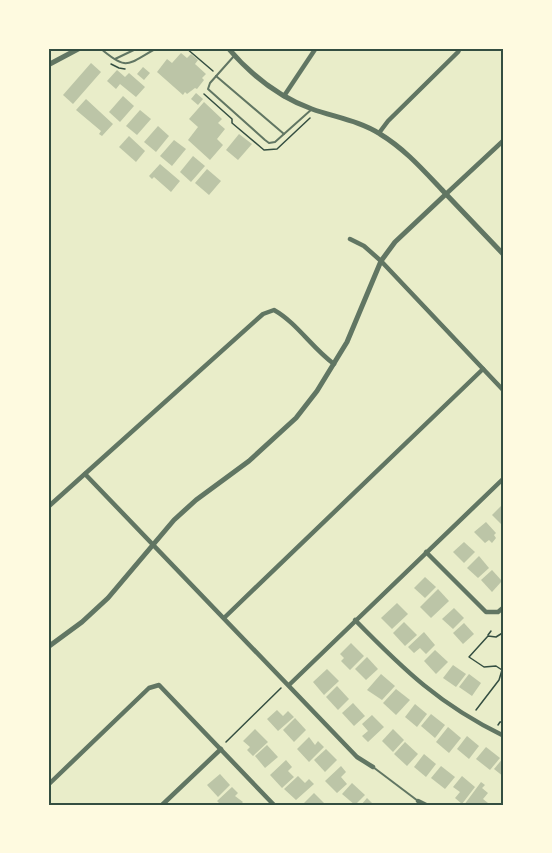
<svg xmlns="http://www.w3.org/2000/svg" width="552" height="853" font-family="'PT Sans',sans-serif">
	<rect width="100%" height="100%" fill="#e9edc9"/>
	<g fill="#bcc5a7">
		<polygon points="181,53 187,58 191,54 198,60 195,64 206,74 202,78 204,80 197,89 195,88 187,94 185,92 183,95 157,72 167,59 172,63"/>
		<polygon points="91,63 101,72 73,104 63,95"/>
		<polygon points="143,67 150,73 144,80 137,74"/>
		<polygon points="117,70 125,77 129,73 145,87 136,97 120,84 116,89 107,81"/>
		<polygon points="196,93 203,99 198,105 191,99"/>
		<polygon points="123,96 134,106 120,122 109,112"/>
		<polygon points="86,99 113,124 102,136 99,134 101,131 76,110"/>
		<polygon points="204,102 222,119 218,123 225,129 217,139 223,145 210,160 188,140 198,127 189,119"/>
		<polygon points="140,110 151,119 137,135 126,126"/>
		<polygon points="158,126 169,136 156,152 144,142"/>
		<polygon points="239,134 252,144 238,160 226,150"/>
		<polygon points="129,136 145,151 136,162 119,147"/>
		<polygon points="174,140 186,149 172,166 160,156"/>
		<polygon points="193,156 205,166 191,182 180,172"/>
		<polygon points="160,164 180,181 171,192 154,177 152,179 149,176"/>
		<polygon points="207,169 221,181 209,195 195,183"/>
		<polygon points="503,504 504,505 504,527 492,515"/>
		<polygon points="486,522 496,533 494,535 496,538 492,543 489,540 485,543 474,532"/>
		<polygon points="464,542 475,552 464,563 453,552"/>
		<polygon points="479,556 489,568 478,578 467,568"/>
		<polygon points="492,570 502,581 492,592 481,580"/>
		<polygon points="425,577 436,587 425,598 414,588"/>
		<polygon points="438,589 449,601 431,618 420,607"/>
		<polygon points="397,603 408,614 392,629 381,618"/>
		<polygon points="454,608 464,618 453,629 442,619"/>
		<polygon points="404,622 417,635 405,646 393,633"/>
		<polygon points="464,623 474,634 463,644 453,633"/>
		<polygon points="424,632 435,645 426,654 420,648 414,653 408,647"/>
		<polygon points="351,643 364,656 350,670 341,661 344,658 340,654"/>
		<polygon points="435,650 448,662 436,674 424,661"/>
		<polygon points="367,657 378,669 366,680 355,669"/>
		<polygon points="453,665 466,674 456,687 443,678"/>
		<polygon points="327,669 339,681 324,695 313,682"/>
		<polygon points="381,674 395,686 382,700 367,690"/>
		<polygon points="469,674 481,683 472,696 459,687"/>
		<polygon points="337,686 349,699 338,710 326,697"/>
		<polygon points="396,689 410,700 396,715 383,703"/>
		<polygon points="353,703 365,716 354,726 342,713"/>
		<polygon points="415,704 427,714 417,727 405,717"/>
		<polygon points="277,710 283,716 288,711 294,717 278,731 267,719"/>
		<polygon points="431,714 445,725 435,738 421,726"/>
		<polygon points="372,715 384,727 368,742 362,736 368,731 362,724"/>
		<polygon points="295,718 306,730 294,742 283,730"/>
		<polygon points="448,727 461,738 449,753 436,742"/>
		<polygon points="255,729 268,742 253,756 247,750 250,747 243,741"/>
		<polygon points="393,729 404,740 393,752 382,741"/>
		<polygon points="467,736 479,746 469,759 457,749"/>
		<polygon points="309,737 315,745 318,741 324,747 309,762 297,749"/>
		<polygon points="405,742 418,754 407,766 394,754"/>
		<polygon points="267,745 278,757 265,768 255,756"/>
		<polygon points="486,747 500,758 490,770 476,759"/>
		<polygon points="326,749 337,760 325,772 314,760"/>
		<polygon points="424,754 436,764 426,777 414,767"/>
		<polygon points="504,757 504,777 494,769"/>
		<polygon points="286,760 292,767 288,771 294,777 282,788 270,775"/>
		<polygon points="341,766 346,772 341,777 347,784 337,793 325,781"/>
		<polygon points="441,766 455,777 445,789 431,778"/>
		<polygon points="220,774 230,785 218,797 207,785"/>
		<polygon points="298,776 305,783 309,779 314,784 296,800 284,789"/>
		<polygon points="462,776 475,787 462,804 455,798 460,792 453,787"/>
		<polygon points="481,782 485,785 482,788 488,793 483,799 488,803 487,805 464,805"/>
		<polygon points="352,783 365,795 355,805 342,794"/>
		<polygon points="232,787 238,793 235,796 243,802 240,805 221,805 217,801"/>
		<polygon points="314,793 326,805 302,805"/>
		<polygon points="367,798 374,805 361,805"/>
	</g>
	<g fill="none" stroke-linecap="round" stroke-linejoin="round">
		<g stroke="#344e41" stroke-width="1.5">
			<polyline points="186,48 213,71"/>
			<polyline points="162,50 166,48"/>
			<polyline points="111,64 119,68 125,69"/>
			<polyline points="204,94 232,119 232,123 264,150 277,149 310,118"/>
			<polyline points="488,635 491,631"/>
			<polyline points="476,710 499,680 502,670 496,666 484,667 469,657 488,636 496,637 504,632"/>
			<polyline points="498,725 500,722 504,722"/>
			<polyline points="226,742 281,688"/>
		</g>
		<g stroke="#617663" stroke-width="2">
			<path d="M 100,48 C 128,72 127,64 157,48"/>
			<polyline points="234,56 210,83 208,89 265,140 269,143 275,142 312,109"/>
			<polyline points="115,59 138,48"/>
			<polyline points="216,76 284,134"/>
			<polyline points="373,767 418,801"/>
		</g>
		<g stroke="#617663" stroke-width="4.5">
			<polyline points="284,96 316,48"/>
			<polyline points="379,133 388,121 458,52 460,48"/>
			<polyline points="446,194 504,140"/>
			<polyline points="350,239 364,246 381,261 504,391"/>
			<polyline points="85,474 357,757 373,767"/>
			<path d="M 48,507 L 263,314 L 274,310 C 297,323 312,348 334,364"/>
			<polyline points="426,552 486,612 498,612 504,607"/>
			<polyline points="224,618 483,369"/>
			<path d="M 355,620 C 404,670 440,705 504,736"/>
			<polyline points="289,685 504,478"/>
			<polyline points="48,785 149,688 159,685 274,805"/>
			<polyline points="418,801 426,805"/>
			<polyline points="162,805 221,749"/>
		</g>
		<g stroke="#617663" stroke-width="5">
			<path d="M 228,48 C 251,75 278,97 312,109 C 334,117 360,121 380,134 C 405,149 424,171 444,192 C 464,213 484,234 504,255"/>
			<polyline points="48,65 80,48"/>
			<polyline points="48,647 82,622 108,598 174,520 196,500 249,461 296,418 317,391 347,342 381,261 395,242 446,194"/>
		</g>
	</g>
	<rect width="552" height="853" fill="none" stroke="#fefae0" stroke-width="99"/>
	<rect x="50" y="50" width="452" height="754" fill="none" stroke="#344e41" stroke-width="2"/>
</svg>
